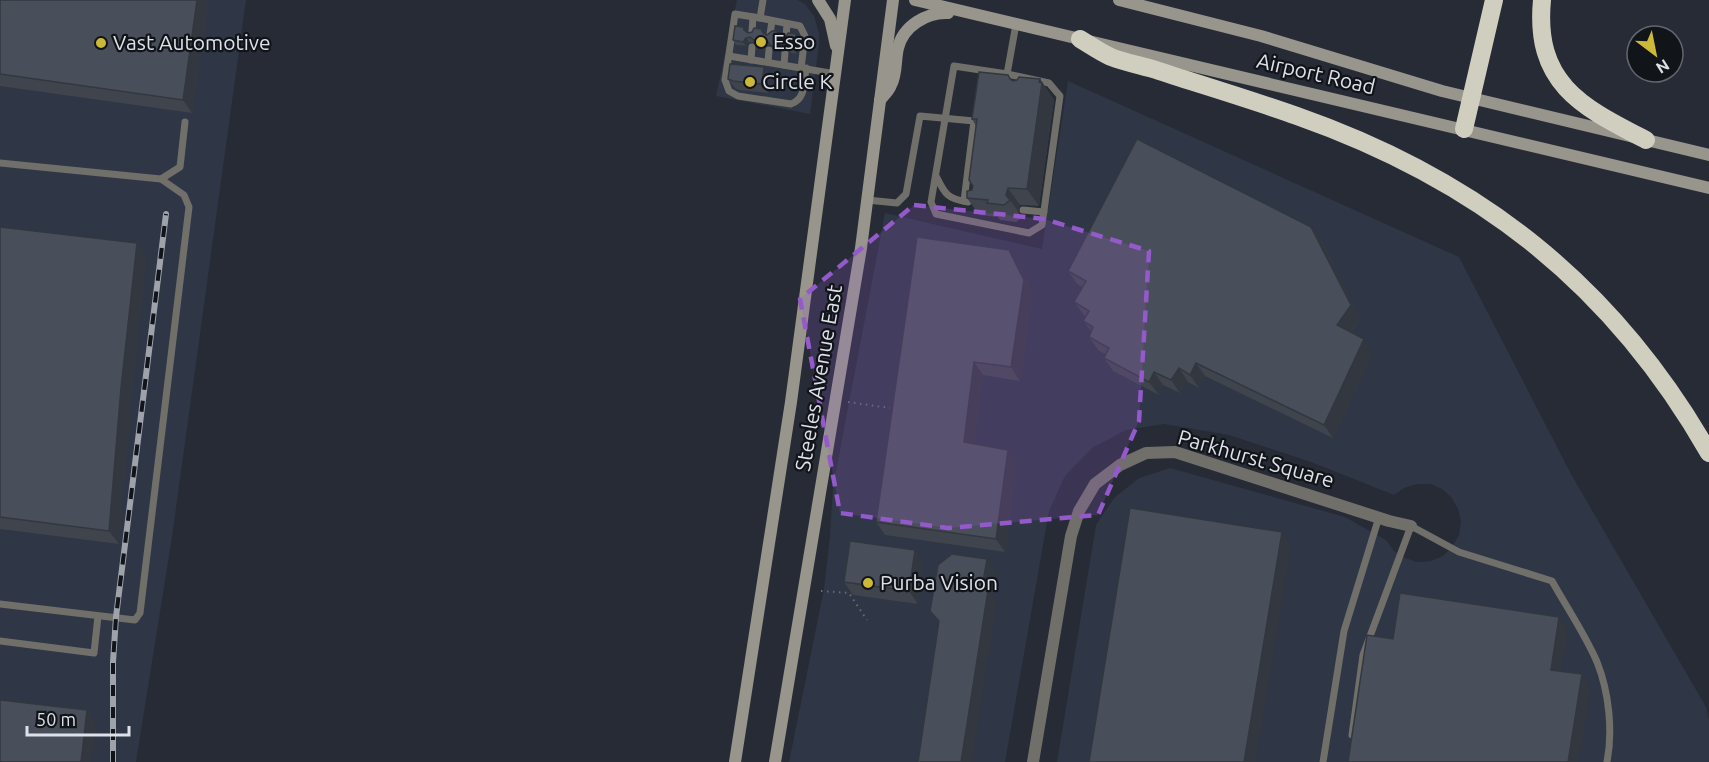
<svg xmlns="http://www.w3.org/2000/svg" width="1709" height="762" font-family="Ubuntu,sans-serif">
	<rect width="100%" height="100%" fill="#262b36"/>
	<g fill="#2f3646">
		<polygon points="0,0 246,0 172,537 136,762 0,762"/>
		<polygon points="737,0 798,0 805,4 814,16 819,33 819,44 810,114 716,96"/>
		<polygon points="1068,81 1459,257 1571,474 1706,707 1709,721 1709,762 1057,762 1096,525 1114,498 1139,478 1170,468 1345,517 1386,540 1394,551 1405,558 1417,562 1431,561 1443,556 1452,547 1459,535 1461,522 1458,509 1452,498 1442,489 1430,484 1417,484 1404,488 1394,495 1311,462 1229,435 1164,424 1126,430 1092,448 1065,476 1049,511 1005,762 789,762 824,589 830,536 833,487 885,213 1042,249"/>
	</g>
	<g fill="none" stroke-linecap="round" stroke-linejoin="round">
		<g stroke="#676b75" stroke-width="2" stroke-dasharray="1.5 4.5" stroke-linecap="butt">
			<polyline points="848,402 890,408"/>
			<polyline points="821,591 849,593 867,620"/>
		</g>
		<g stroke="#706f69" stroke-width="7">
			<path d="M 763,0 L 760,18 L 735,14 L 725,80 L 729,91 L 738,96 L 791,104 C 806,99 804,82 806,68"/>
			<polyline points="760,18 800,26 805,36 801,68"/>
			<polyline points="752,32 753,17"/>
			<polyline points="770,34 772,21"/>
			<polyline points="786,37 787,24"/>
			<polyline points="729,56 836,74"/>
			<polyline points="751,60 752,47"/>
			<polyline points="768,62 769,50"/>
			<polyline points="784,65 785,52"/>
			<polygon points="954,66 1007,74 1049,83 1060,96 1042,225 1029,233 936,214 931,202"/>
			<polyline points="1007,74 1016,24"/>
			<polyline points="0,163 161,179 184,195 189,207 140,613 135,620 0,604"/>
			<path d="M 936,176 C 945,194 947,199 968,202"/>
			<polyline points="161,179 180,167 185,122"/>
			<polyline points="867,200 897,203 906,194 920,116 974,121 964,201"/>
			<polyline points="1023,210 1044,212"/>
			<polyline points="0,641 94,653 98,616"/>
			<path d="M 1352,735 L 1363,655 L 1411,526 L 1459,552 L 1552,581 C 1567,608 1585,634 1597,662 C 1609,692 1613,731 1607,762"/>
			<polyline points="1323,762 1344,631 1379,517"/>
		</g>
		<polyline stroke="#706f69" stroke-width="12" points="1033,762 1071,536 1079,511 1095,484 1120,465 1146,453 1175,452 1389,521 1411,526"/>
		<g stroke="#97958c" stroke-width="12">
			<polyline points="818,0 830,19 836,46"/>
			<polyline points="915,0 1709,188"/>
			<polyline points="1119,0 1261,36 1442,91 1709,155"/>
			<path d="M 880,100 C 883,96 889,91 891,85 C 897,75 895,60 898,48 C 903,26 927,12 948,13"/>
			<polyline points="735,762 791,402 845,0"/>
			<polyline points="775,762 861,248 893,0"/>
		</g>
		<g stroke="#d0cebf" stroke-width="18">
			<path d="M 1542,0 C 1534,84 1582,107 1646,140"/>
			<path d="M 1080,39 C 1090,45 1100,52 1111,57 C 1126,63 1144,66 1159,71 C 1205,86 1252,100 1297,116 C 1479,180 1613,285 1709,453"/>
			<polyline points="1464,129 1494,0"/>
		</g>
		<defs>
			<polyline id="rail" points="113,762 113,662 116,617 166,214"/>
		</defs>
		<use href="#rail" stroke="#9ea2ab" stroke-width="6"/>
		<use href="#rail" stroke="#111418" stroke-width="4" stroke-dasharray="11" stroke-linecap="butt"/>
	</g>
	<g fill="#3f444d">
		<polygon points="0,0 208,0 192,113 0,86"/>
		<polygon points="747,32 767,35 780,36 782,38 799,38 797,54 791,53 786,47 782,47 779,51 775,50 770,45 766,45 764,49 758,48 753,42 749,42 746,46 736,45 733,40"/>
		<polygon points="1008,75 1013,81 1040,79 1054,100 1039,206 1020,205 1018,211 1022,218 1016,222 1000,220 998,217 979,215 967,198 973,186 969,180 976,126 972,119"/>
		<polygon points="770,76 768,93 739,90 735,88 728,79"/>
		<polygon points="0,227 137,243 146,256 131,401 119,544 0,529"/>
		<polygon points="1321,240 1360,319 1351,332 1373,352 1333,438 1205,376 1199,388 1188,382 1180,393 1163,385 1159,395 1113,371 1104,358 1106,355 1098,350 1089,337 1091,331 1083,321 1086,317 1084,315 1074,302 1082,287 1077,284 1068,271"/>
		<polygon points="1018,263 1033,293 1020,381 983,375 975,444 1008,450 1017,464 1005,552 885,535 876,522"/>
		<polygon points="924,563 918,604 853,595 844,582"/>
	</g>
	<g fill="#33373f">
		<polygon points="197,0 208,0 192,113 183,100"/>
		<polygon points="796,34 799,38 797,54 794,49"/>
		<polygon points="746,38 749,42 746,46 743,42"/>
		<polygon points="763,41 766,45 764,49 760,44"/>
		<polygon points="779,43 782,47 779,51 776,47"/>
		<polygon points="764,67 770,76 768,93 762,84"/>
		<polygon points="1040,79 1054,100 1039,206 1027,189"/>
		<polygon points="1008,188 1020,205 1018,211 1006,195"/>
		<polygon points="1311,227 1321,240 1360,319 1346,338 1337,325"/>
		<polygon points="137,243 146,256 131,401 119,544 109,531 121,388"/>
		<polygon points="1009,250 1018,263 1033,293 1020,381 1011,367"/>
		<polygon points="1364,339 1373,352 1333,438 1324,425"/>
		<polygon points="974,362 983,375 974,455 964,442"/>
		<polygon points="1196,363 1205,376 1199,388 1190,375"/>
		<polygon points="1179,368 1188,382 1180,393 1171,380"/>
		<polygon points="1154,372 1163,385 1159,395 1149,382"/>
		<polygon points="1008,450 1017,464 1005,552 996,539"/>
		<polygon points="1282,532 1291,546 1256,762 1244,762"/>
		<polygon points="915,550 924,563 918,604 909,591"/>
		<polygon points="987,559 996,572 992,595 997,603 972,762 961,762 982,588"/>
		<polygon points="1559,617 1568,630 1560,683 1551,670"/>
		<polygon points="1582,674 1591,688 1579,762 1568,762"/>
		<polygon points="87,710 96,724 92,762 81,762"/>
	</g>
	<g fill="#494f5a" stroke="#33373f" stroke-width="1.5">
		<polygon points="0,0 197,0 183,100 0,74"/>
		<polygon points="735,26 743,27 744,30 748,33 752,32 754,28 761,29 763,33 767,35 772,31 777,31 778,35 782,38 786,37 788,33 796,34 794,49 787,48 783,42 779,43 776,47 771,46 767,40 763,41 760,44 754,43 754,40 750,37 746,38 743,42 733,40"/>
		<polygon points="730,64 764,67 762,84 733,81 728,79"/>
		<polygon points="979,72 1008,75 1010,79 1013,81 1017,80 1019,77 1040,79 1039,82 1042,83 1027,189 1008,188 1006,195 1010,200 1004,205 987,203 988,200 967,198 967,191 972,190 973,186 969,180 977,119 972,119"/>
		<polygon points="1137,139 1311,227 1351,305 1337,325 1364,339 1324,425 1196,363 1190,375 1179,368 1171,380 1154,372 1149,382 1104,358 1109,348 1089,337 1093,327 1083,321 1089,311 1074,302 1086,281 1068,271"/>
		<polygon points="0,227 137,243 121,388 109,531 0,517"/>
		<polygon points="917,237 1009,250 1024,280 1011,367 974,362 964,442 1008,450 996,539 876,522"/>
		<polygon points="1130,508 1282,532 1244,762 1089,762"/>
		<polygon points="850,541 915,550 909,591 844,582"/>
		<polygon points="952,554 987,559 982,588 988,590 961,762 918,762 939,621 930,611 938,565"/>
		<polygon points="1400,593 1559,617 1551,670 1582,674 1568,762 1348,762 1367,635 1393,639"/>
		<polygon points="0,700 87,710 81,762 0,762"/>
	</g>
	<path fill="#9459ca" fill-opacity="0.2" stroke="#9459ca" stroke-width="4.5" stroke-dasharray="12 8" stroke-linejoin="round" d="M 914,205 L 1044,219 L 1149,251 L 1139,421 L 1098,515 L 948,528 L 840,513 L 800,299 Z"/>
	<g fill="#ccb938" stroke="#111418" stroke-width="2">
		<circle cx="761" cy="42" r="6"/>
		<circle cx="101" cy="43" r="6"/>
		<circle cx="750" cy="82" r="6"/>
		<circle cx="868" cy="583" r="6"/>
	</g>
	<g text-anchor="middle" stroke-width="4.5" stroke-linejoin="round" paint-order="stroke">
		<g font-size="21" fill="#dee1e9" stroke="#111418" text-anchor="start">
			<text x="773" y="49">Esso</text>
			<text x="113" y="50">Vast Automotive</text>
			<text x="762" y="89">Circle K</text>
			<text x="880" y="590">Purba Vision</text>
		</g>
		<g font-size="21" fill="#dee1e9" stroke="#111418">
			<text transform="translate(1316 74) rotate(13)" y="7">Airport Road</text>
			<text transform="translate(819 378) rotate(-80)" y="7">Steeles Avenue East</text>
			<text transform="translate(1256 459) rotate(16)" y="7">Parkhurst Square</text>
		</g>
	</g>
	<g transform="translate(1655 54) rotate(148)"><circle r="28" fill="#111418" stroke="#63666c" stroke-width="1.5"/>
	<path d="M0-4.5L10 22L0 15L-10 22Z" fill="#ccb938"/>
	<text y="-9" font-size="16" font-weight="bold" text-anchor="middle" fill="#dee1e9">N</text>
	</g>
	<path d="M27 726v9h102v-9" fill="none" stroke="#dee1e9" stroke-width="3"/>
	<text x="36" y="726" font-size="18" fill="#dee1e9" stroke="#111418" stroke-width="4.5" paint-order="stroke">50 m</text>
</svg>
